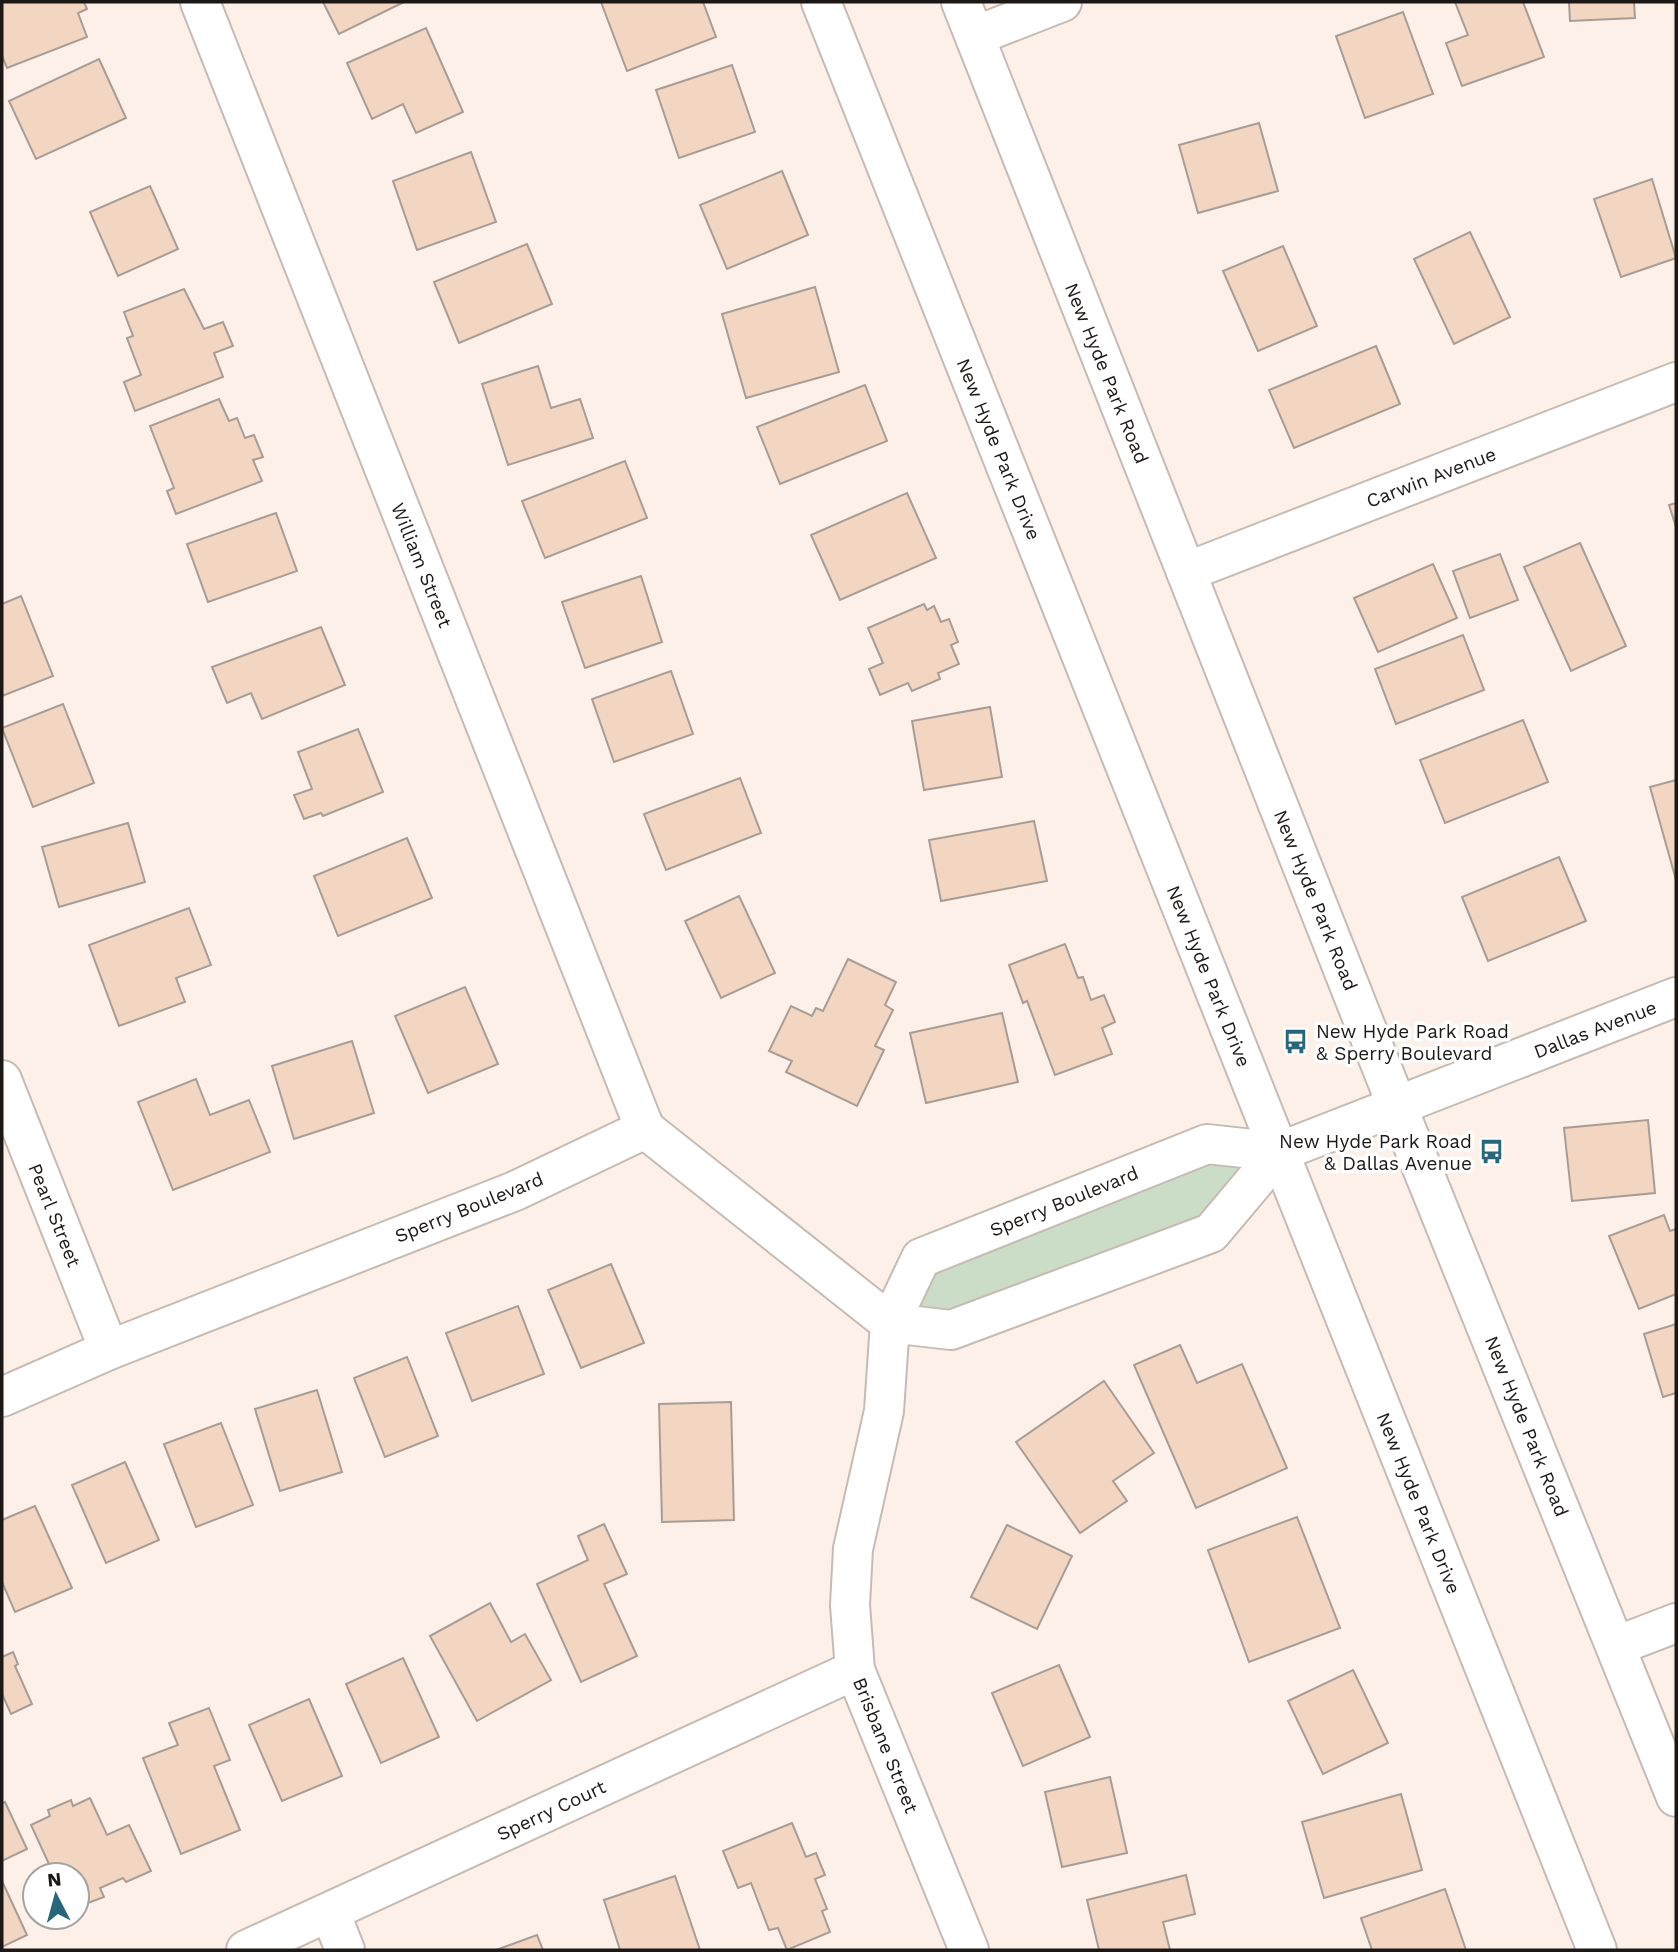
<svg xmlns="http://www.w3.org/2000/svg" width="1678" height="1952" font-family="'Work Sans',sans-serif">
	<rect width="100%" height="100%" fill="#fcf0e8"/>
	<polygon fill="#cbddc7" points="1207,1153 1264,1158 1210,1225 955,1322 900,1317 926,1265"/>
	<g fill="#f2d6c1" stroke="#a89d96" stroke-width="2">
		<polygon points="2,2 84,2 87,9 78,13 87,37 7,68 2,56"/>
		<polygon points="323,2 404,2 339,34"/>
		<polygon points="601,2 703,2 716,37 627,71"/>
		<polygon points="1455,2 1523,2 1544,57 1462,86 1446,43 1468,35"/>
		<polygon points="1569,2 1634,2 1635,18 1570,21"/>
		<polygon points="1403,12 1433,94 1365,118 1336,36"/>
		<polygon points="426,28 463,112 416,133 403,104 372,119 347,63"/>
		<polygon points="99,59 126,118 36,159 9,101"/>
		<polygon points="732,65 755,132 679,158 656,90"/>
		<polygon points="1259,123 1278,191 1198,213 1179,145"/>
		<polygon points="471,152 496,222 417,250 393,181"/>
		<polygon points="782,171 808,235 727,269 700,205"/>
		<polygon points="1652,179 1676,258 1621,277 1594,199"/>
		<polygon points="150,186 178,249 118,276 90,212"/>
		<polygon points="1470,232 1510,317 1454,344 1414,259"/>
		<polygon points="527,244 552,304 459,343 434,282"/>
		<polygon points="1283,246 1317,326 1258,351 1223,271"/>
		<polygon points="815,287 839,372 746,398 722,314"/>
		<polygon points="184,289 204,329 223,322 233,346 214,353 223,377 135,411 124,382 141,375 127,338 133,336 124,312"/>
		<polygon points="1376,346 1400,404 1294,448 1269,390"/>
		<polygon points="538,366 551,408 580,399 593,438 508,465 482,384"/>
		<polygon points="865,385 887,441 780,484 757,427"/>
		<polygon points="219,399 229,421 237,418 245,438 254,435 263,457 253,460 262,481 176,514 167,491 174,488 150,426"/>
		<polygon points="625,461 647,518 545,558 522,501"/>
		<polygon points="907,493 936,558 840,600 811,535"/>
		<polygon points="1676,503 1676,527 1669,505"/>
		<polygon points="276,513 297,571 208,602 187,544"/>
		<polygon points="1580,543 1626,646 1571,671 1524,567"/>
		<polygon points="1500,554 1518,600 1470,618 1453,571"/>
		<polygon points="1433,564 1457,618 1378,652 1354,598"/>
		<polygon points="641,576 662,642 585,668 562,602"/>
		<polygon points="21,596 53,676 2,696 2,604"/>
		<polygon points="924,604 927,610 934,606 941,622 949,619 958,642 951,645 959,664 938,673 940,679 912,691 908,683 880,695 869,669 883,663 868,628"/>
		<polygon points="321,627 345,685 262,719 251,693 227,703 212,667"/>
		<polygon points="1463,635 1484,690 1396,724 1375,669"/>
		<polygon points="671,671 693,734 614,762 592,699"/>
		<polygon points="63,704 94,783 33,807 2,728"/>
		<polygon points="990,707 1002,777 924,790 912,721"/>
		<polygon points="1523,720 1548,782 1445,823 1420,760"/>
		<polygon points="358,729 383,792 323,816 321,813 304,819 294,795 312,789 298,752"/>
		<polygon points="740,778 761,833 666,870 644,814"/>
		<polygon points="1676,780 1676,880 1650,787"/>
		<polygon points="1034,821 1047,881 941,901 929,840"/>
		<polygon points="128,823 145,882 59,907 42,847"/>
		<polygon points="407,838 432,898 338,936 314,876"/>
		<polygon points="1559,857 1586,921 1488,961 1462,897"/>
		<polygon points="739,896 775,973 721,998 685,921"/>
		<polygon points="189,908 211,965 176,978 185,1002 119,1026 89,945"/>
		<polygon points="1065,944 1078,978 1083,977 1091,1000 1104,995 1115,1022 1102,1028 1112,1054 1055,1075 1027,1001 1023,1003 1009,965"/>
		<polygon points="848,959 896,982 885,1005 893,1010 875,1046 884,1050 857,1106 786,1072 792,1061 769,1051 791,1006 812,1016 816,1008 823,1011"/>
		<polygon points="465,987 498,1064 428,1093 395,1016"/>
		<polygon points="1002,1013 1018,1082 926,1103 910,1033"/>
		<polygon points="352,1041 374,1113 294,1139 272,1066"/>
		<polygon points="196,1079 210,1115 249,1100 270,1152 173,1190 138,1102"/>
		<polygon points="1648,1120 1655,1193 1572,1201 1564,1128"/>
		<polygon points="1664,1215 1670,1231 1676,1229 1676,1294 1639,1309 1609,1236"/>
		<polygon points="611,1264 644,1343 581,1368 548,1290"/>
		<polygon points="518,1306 544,1374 472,1401 446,1333"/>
		<polygon points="1676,1324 1676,1393 1663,1397 1644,1334"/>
		<polygon points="1180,1345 1197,1383 1242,1364 1287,1468 1196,1508 1134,1365"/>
		<polygon points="407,1357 438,1436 385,1457 354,1378"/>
		<polygon points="1104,1381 1154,1453 1113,1481 1127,1501 1080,1533 1016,1442"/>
		<polygon points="317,1390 342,1472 280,1491 255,1409"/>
		<polygon points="731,1402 734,1520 662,1522 659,1404"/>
		<polygon points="221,1423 253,1505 196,1527 164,1444"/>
		<polygon points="125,1462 159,1540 106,1563 72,1485"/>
		<polygon points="35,1506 72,1588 15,1612 2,1582 2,1520"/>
		<polygon points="1297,1517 1340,1628 1249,1662 1208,1550"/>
		<polygon points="604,1524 627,1574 604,1584 637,1656 581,1682 537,1584 588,1560 578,1536"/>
		<polygon points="1007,1525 1072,1556 1037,1629 971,1597"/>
		<polygon points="490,1603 511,1642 525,1634 551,1680 477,1721 430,1636"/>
		<polygon points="13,1652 18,1664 15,1666 32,1704 11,1714 2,1694 2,1657"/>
		<polygon points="403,1658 439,1737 381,1763 346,1684"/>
		<polygon points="1059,1665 1090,1737 1023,1766 992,1693"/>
		<polygon points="1353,1670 1388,1743 1323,1774 1288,1701"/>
		<polygon points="309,1699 342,1776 282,1801 249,1725"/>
		<polygon points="209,1708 230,1760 214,1766 240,1830 181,1854 143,1758 178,1745 169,1723"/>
		<polygon points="1110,1777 1127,1853 1062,1867 1045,1792"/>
		<polygon points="1401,1794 1422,1870 1324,1898 1302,1822"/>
		<polygon points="90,1798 107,1835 129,1825 151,1871 126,1882 123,1878 100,1888 104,1897 88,1903 82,1891 77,1893 77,1875 54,1875 31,1825 50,1816 48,1810 71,1800 73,1806"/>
		<polygon points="5,1802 27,1849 2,1861 2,1804"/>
		<polygon points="792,1823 806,1857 816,1853 825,1875 815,1879 827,1909 822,1911 830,1932 787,1950 778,1928 769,1930 751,1883 738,1888 723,1851"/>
		<polygon points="1186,1875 1195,1914 1163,1922 1170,1950 1099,1950 1087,1900"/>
		<polygon points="675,1876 700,1950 620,1950 604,1900"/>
		<polygon points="2,1881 27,1935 2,1947"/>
		<polygon points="1445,1889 1466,1950 1372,1950 1361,1918"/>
		<polygon points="537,1935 543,1950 496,1950"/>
	</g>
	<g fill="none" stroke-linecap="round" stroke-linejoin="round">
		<defs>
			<g id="street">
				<polyline points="200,2 645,1129"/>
				<polyline points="821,2 1597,1950"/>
				<polyline points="975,36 1062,2"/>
				<polyline points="1186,572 1676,382"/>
				<polyline points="2,1080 109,1350"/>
				<polyline points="1279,1152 1676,997"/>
				<polyline points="2,1397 109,1350 515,1191 645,1129 890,1323 951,1330 1211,1233 1279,1152 1207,1144 921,1258 890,1323 884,1411 853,1549 850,1605 855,1670 969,1950"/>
				<polyline points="1616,1646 1676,1623"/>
				<polyline points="330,1912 345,1950"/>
				<polyline points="246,1950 855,1670"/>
			</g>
			<polyline id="secondary" points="961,2 1397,1106 1676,1797"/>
		</defs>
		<use href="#street" stroke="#c6bbb3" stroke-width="42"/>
		<use href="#secondary" stroke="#c6bbb3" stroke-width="42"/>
		<use href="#street" stroke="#fff" stroke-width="38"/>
		<use href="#secondary" stroke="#fff" stroke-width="38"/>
	</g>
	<defs>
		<symbol id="bus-bare" viewBox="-9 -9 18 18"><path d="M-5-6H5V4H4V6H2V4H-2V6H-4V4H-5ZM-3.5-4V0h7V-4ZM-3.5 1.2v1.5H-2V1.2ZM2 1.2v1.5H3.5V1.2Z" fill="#28667c" stroke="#fff" stroke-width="2.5" paint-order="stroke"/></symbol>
	</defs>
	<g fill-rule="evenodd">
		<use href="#bus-bare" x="1278" y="1024" width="35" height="35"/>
		<use href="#bus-bare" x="1474" y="1134" width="35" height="35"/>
	</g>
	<g text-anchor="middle" stroke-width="7" stroke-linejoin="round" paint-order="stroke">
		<g font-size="19" fill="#1c1816" stroke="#fff">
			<text transform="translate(1107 373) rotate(68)" y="7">New Hyde Park Road</text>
			<text transform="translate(999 449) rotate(68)" y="7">New Hyde Park Drive</text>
			<text transform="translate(1431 477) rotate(-21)" y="7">Carwin Avenue</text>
			<text transform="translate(422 565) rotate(68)" y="7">William Street</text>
			<text transform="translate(1316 900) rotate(68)" y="7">New Hyde Park Road</text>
			<text transform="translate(1209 976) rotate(68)" y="7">New Hyde Park Drive</text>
			<text transform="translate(1595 1029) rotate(-21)" y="7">Dallas Avenue</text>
			<text transform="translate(1064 1201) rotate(-22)" y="7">Sperry Boulevard</text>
			<text transform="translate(469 1207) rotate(-22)" y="7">Sperry Boulevard</text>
			<text transform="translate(55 1215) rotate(68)" y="7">Pearl Street</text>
			<text transform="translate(1527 1426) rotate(68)" y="7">New Hyde Park Road</text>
			<text transform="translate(1419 1503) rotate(68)" y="7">New Hyde Park Drive</text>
			<text transform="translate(886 1745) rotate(68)" y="7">Brisbane Street</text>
			<text transform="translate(551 1810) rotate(-25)" y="7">Sperry Court</text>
		</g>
		<g font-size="19" fill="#1c1816" stroke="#fff" text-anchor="start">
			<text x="1316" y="1038">New Hyde Park Road<tspan x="1316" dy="22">&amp; Sperry Boulevard</tspan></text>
			<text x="1472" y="1148" text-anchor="end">New Hyde Park Road<tspan x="1472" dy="22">&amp; Dallas Avenue</tspan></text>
		</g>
	</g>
	<rect width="1678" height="1952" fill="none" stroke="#1c1816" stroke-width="7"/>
	<g transform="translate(56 1896) rotate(354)"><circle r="33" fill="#ffffff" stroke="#a4a3a2" stroke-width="2"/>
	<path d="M0-5L12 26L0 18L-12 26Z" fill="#28667c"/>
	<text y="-10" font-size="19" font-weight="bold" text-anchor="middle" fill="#1c1816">N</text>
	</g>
</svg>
